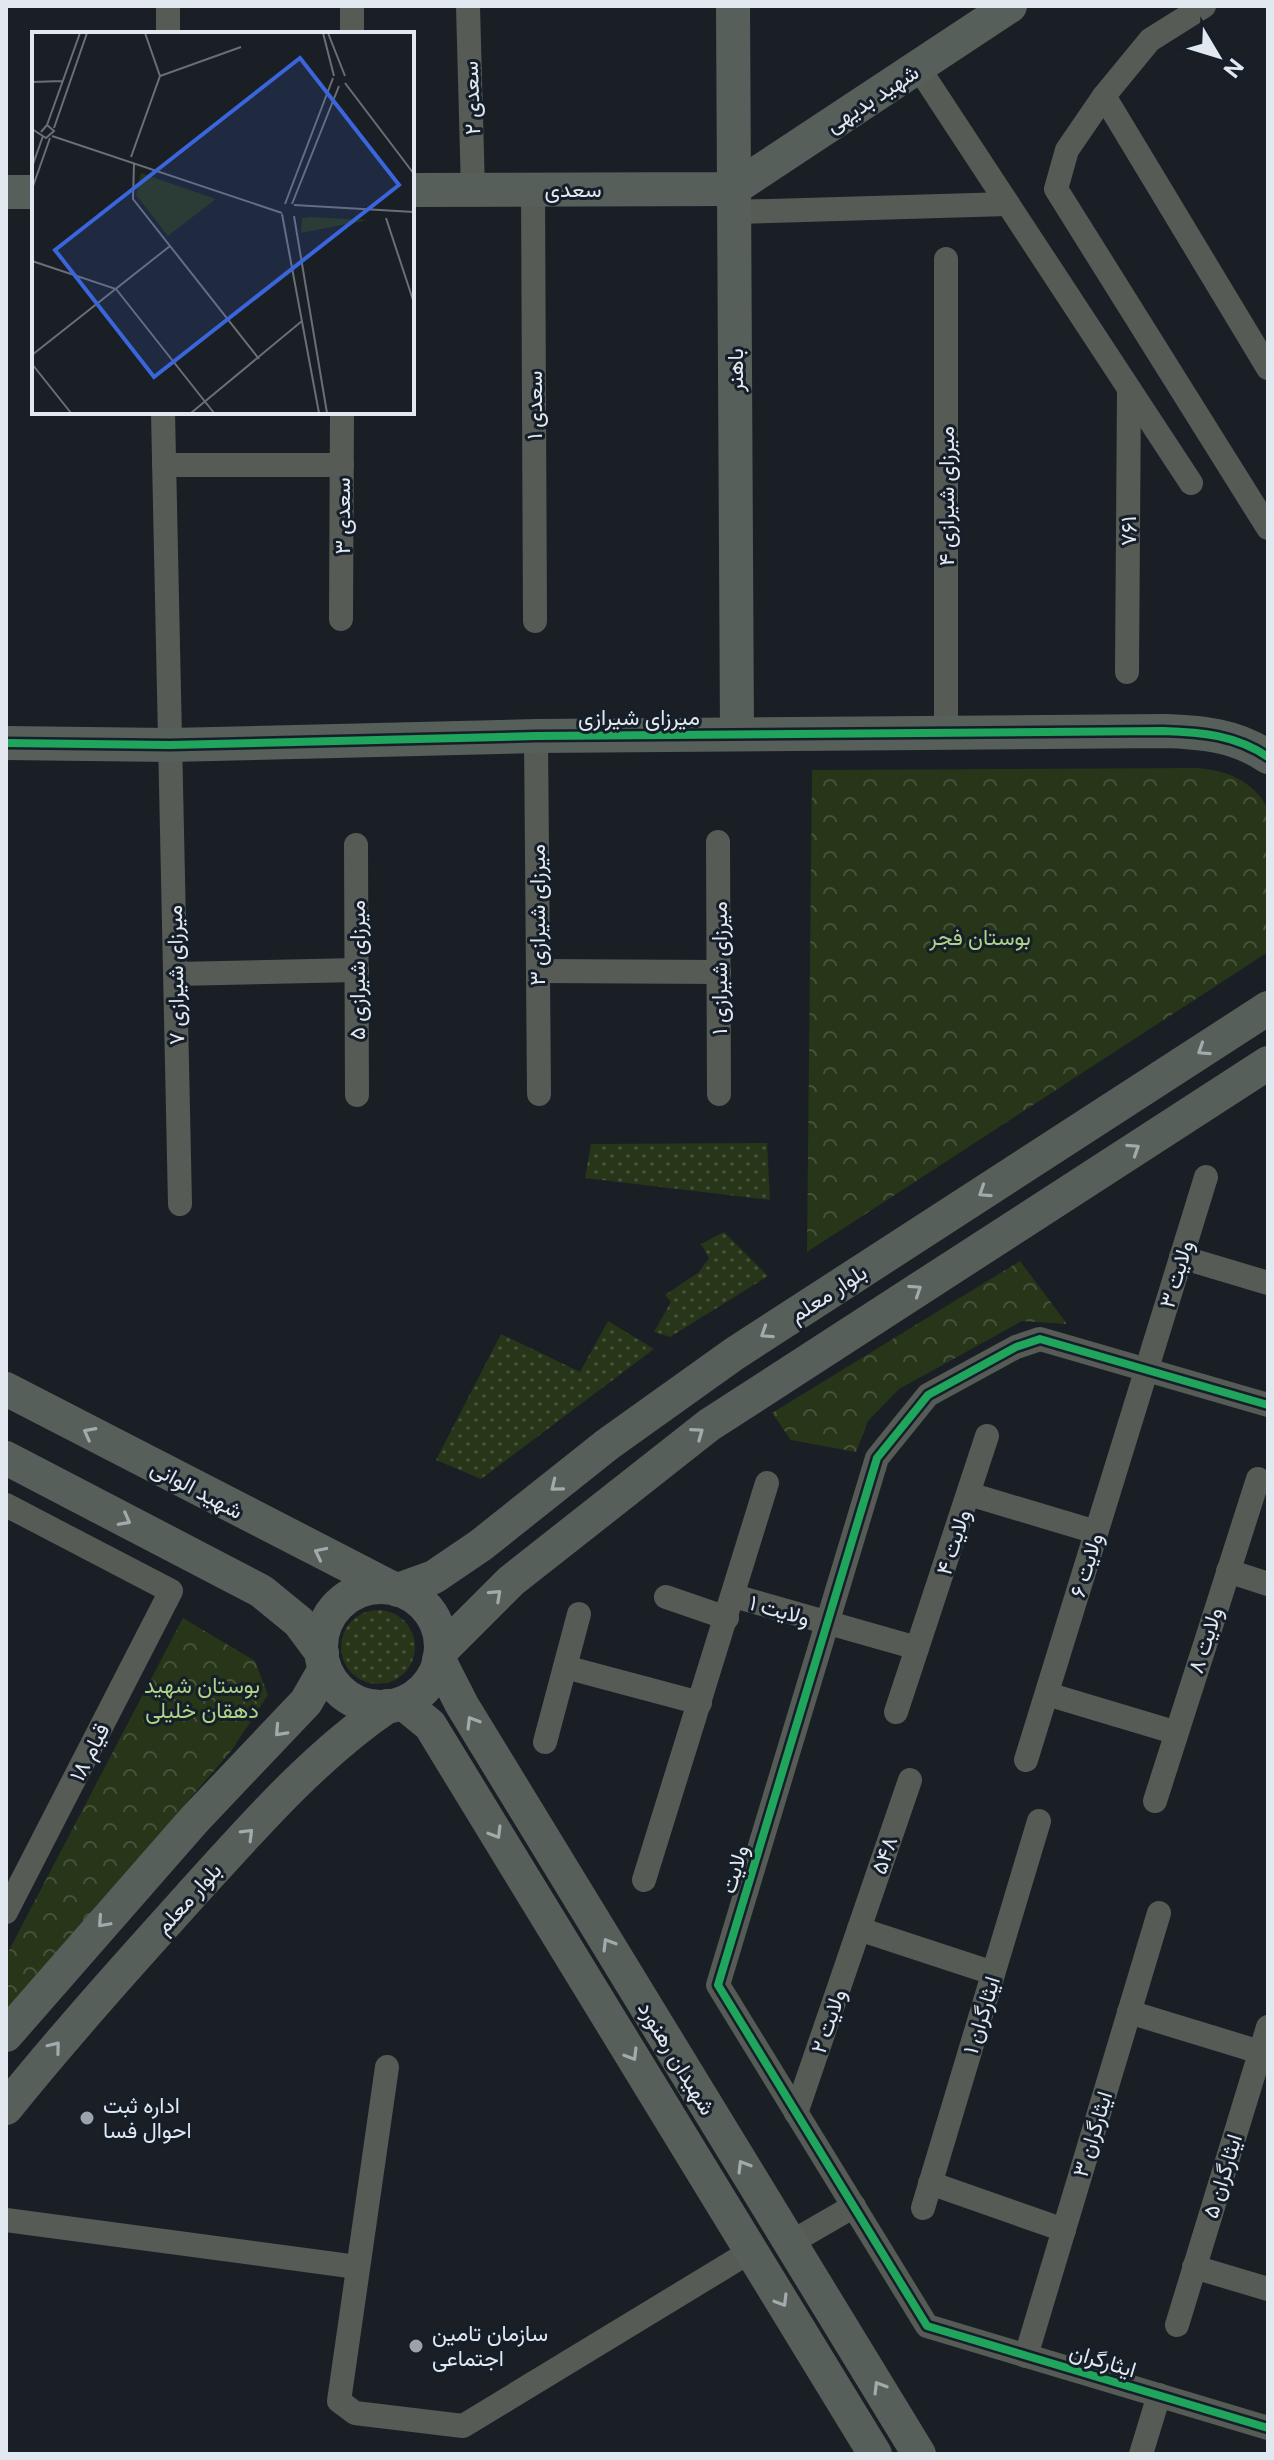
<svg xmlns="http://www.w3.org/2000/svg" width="1274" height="2460" font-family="'Public Sans',Vazirmatn,sans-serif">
	<defs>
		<pattern id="grass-dots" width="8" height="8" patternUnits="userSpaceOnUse" patternTransform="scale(2)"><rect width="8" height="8" fill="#273518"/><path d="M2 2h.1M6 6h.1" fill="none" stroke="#46523a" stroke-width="1.8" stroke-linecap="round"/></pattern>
		<pattern id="forest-crowns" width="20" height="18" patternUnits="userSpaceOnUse" patternTransform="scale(2)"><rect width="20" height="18" fill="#273518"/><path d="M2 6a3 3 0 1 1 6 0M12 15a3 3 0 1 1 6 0" fill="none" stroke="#46523a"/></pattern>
	</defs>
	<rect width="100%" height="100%" fill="#1a1f25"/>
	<g fill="url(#grass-dots)">
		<polygon points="767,1143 770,1200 585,1178 591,1144"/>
		<polygon points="724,1232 768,1276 670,1337 654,1332 671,1302 665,1295 699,1272 709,1258 701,1244"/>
		<polygon points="608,1321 654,1349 481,1479 436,1460 501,1334 580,1372"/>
		<circle cx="378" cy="1647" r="37"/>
	</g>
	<g fill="url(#forest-crowns)">
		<path d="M 1196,768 C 1227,770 1251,780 1268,808 L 1268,952 L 807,1252 L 812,770 Z"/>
		<polygon points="1020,1261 1067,1324 1022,1321 899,1389 868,1421 856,1452 791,1440 772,1413"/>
		<polygon points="183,1618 255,1661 268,1695 231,1751 6,2012 6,1956"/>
	</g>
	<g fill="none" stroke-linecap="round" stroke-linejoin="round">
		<g stroke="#565b56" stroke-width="24">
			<polyline points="168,6 168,34"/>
			<polyline points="352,6 352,34"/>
			<polyline points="468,6 473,190"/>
			<polyline points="1204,6 1150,40 1104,96 1067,150 1056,189 1268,528"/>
			<polyline points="918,67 1191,483"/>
			<polyline points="1104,96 1268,368"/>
			<polyline points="533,189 535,621"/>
			<polyline points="734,212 1008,204"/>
			<polyline points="946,259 946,733"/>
			<polyline points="163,412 180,1204"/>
			<polyline points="164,465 342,465"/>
			<polyline points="341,619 342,412"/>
			<polyline points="1127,672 1129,390"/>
			<polyline points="536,736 539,1094"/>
			<polyline points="718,842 719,1094"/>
			<polyline points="356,845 357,1095"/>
			<polyline points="538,971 719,972"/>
			<polyline points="175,974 357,970"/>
			<polyline points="1181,1257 1268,1283"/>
			<polyline points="1268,1405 1040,1339 1016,1347 928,1395 877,1458 718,1985 927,2326 1268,2428"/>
			<polyline points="969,1494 1096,1532"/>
			<polyline points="6,1505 171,1591 6,1912"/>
			<polyline points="1228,1571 1268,1584"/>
			<polyline points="734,1596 917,1648"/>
			<polyline points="666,1597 727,1618"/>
			<polyline points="565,1667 700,1703"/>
			<polyline points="1047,1694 1174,1732"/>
			<polyline points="896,1712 987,1436"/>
			<polyline points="545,1742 579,1614"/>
			<polyline points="1026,1760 1206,1177"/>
			<polyline points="1155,1801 1258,1479"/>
			<polyline points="644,1880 767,1483"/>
			<polyline points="859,1929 993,1973"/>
			<polyline points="1129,2012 1260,2052"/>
			<polyline points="387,2067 339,2401 355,2413 463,2426 751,2251"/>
			<polyline points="796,2113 910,1780"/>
			<polyline points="930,2183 1064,2230"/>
			<polyline points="923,2208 1039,1821"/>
			<polyline points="6,2220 357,2267"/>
			<polyline points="790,2243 854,2206"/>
			<polyline points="1194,2267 1268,2289"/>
			<polyline points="1177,2325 1268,2027"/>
			<polyline points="1026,2356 1159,1913"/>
			<polyline points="1141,2454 1159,2395"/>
		</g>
		<g stroke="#575f5a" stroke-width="34">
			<polyline points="733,6 737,734"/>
			<polyline points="412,190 733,189 1010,6"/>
			<polyline points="6,192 34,192"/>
			<path d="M 6,743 L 170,745 L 536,736 L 1163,731 C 1201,732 1236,735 1268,757"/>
			<polyline points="6,1389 390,1587"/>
			<polyline points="6,1458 261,1591 299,1622 322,1653"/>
			<circle cx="381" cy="1647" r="60"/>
			<polyline points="398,1590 434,1577 481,1545 608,1444 734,1354 1268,1008"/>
			<polyline points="441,1651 511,1581 709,1425 1268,1063"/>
			<polyline points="439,1660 462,1705 919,2454"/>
			<polyline points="403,1703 430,1725 875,2454"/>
			<polyline points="6,2035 194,1820 306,1702 325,1669"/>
			<path d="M 6,2108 C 65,2035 127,1966 190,1896 C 251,1829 313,1757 388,1706"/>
		</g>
		<defs>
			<g id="cycleway">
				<path d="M 6,743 L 170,745 L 536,736 L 1163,731 C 1201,732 1236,735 1268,757"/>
				<polyline points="1268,1405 1040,1339 1016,1347 928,1395 877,1458 718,1985 927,2326 1268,2428"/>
			</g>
		</defs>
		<use href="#cycleway" stroke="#161f29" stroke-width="13"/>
		<use href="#cycleway" stroke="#20a55d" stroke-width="8"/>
	</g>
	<defs><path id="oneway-chevron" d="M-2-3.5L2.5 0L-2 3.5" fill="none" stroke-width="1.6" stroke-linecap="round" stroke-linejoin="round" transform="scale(2)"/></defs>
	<g stroke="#a3aaac">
		<use href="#oneway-chevron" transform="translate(1203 1050) rotate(147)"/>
		<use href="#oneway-chevron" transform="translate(1134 1149) rotate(-33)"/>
		<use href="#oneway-chevron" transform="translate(984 1192) rotate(147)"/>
		<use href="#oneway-chevron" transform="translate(916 1290) rotate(-33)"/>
		<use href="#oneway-chevron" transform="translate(766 1333) rotate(147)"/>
		<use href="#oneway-chevron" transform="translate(89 1433) rotate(-152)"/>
		<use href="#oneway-chevron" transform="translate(698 1433) rotate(-36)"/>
		<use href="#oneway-chevron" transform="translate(556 1486) rotate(141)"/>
		<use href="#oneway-chevron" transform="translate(125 1520) rotate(28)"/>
		<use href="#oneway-chevron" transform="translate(320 1553) rotate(-154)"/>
		<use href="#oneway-chevron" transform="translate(496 1595) rotate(-43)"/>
		<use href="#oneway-chevron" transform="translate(472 1722) rotate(-121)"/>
		<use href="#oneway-chevron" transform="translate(280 1731) rotate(133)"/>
		<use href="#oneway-chevron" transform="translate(496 1833) rotate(59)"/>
		<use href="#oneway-chevron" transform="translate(248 1834) rotate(-45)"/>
		<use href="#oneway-chevron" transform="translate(103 1922) rotate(132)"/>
		<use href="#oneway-chevron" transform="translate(608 1944) rotate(-121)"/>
		<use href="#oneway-chevron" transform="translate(55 2047) rotate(-51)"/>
		<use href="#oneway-chevron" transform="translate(632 2055) rotate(59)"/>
		<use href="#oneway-chevron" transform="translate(743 2166) rotate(-121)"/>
		<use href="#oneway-chevron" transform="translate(782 2301) rotate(59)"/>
		<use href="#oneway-chevron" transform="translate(879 2387) rotate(-121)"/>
	</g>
	<g fill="#9ba2a8" stroke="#161f29" stroke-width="3">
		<circle cx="87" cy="2118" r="8"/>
		<circle cx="416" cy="2346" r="8"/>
	</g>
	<g text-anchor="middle" stroke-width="6" stroke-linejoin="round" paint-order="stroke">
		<g font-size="22" fill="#e1e8ef" stroke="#161f29">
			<text transform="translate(471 98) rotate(-92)" y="8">سعدی ۲</text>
			<text transform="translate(872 98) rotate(-33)" y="8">شهید بدیهی</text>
			<text x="573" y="197">سعدی</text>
			<text transform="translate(735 370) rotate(-90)" y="8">باهنر</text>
			<text transform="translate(534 405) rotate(-90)" y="8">سعدی ۱</text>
			<text transform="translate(946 496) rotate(-90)" y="8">میرزای شیرازی ۴</text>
			<text transform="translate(342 516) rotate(-90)" y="8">سعدی ۳</text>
			<text transform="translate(1128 531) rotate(-90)" y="8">۷۶۱</text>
			<text x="639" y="725">میرزای شیرازی</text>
			<text transform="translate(537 915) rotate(-90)" y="8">میرزای شیرازی ۳</text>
			<text transform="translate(719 968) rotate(-90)" y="8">میرزای شیرازی ۱</text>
			<text transform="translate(357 970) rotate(-90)" y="8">میرزای شیرازی ۵</text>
			<text transform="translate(175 975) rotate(-91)" y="8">میرزای شیرازی ۷</text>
			<text transform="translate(1176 1274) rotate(-73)" y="8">ولایت ۳</text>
			<text transform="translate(828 1293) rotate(-33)" y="8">بلوار معلم</text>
			<text transform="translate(197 1489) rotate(28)" y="8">شهید الوانی</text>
			<text transform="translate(953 1542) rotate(-72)" y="8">ولایت ۴</text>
			<text transform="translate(1086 1565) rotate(-73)" y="8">ولایت ۶</text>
			<text transform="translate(780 1610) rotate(16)" y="8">ولایت ۱</text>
			<text transform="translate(1205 1640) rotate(-72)" y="8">ولایت ۸</text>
			<text transform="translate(89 1752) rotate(-63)" y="8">قیام ۱۸</text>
			<text transform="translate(884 1855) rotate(-71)" y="8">۵۴۸</text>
			<text transform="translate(734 1869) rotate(-73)" y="8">ولایت</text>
			<text transform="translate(188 1898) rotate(-48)" y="8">بلوار معلم</text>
			<text transform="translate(981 2015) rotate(-73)" y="8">ایثارگران ۱</text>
			<text transform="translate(828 2021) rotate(-71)" y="8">ولایت ۲</text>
			<text transform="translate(677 2058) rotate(59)" y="8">شهیدان رهنورد</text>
			<text transform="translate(1092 2134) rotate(-73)" y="8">ایثارگران ۳</text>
			<text transform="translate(1222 2176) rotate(-73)" y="8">ایثارگران ۵</text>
			<text transform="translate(1103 2360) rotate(17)" y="8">ایثارگران</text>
		</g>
		<g font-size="22" fill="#add386" stroke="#161f29">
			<text x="980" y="945">بوستان فجر</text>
			<text x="202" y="1693">بوستان شهید<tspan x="202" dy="25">دهقان خلیلی</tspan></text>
		</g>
		<g font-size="22" fill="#e1e8ef" stroke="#161f29" text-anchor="start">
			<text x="103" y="2113">اداره ثبت<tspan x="103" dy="25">احوال فسا</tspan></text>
			<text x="432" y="2341">سازمان تامین<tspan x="432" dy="25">اجتماعی</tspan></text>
		</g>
	</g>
	<g transform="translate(32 32)">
		<rect width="382" height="382" fill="#1a1f25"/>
		<path d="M 109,141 L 184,167 L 136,204 L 104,163 ZM 279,185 L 336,188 L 269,201 L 270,186 Z" fill="#273518"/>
		<path fill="none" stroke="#6a6f76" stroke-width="2" d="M 113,1 L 128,44M 291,1 L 302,44M 296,1 L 313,44M 0,50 L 31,49M 313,51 L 382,142M 15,93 L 48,1M 22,96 L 55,1M 0,97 L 14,106 L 22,99 L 15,93 L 9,100M 20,104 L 250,181M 99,125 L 128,44 L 209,15M 102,132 L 101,167 L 227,327M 0,135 L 11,104M 0,157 L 18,106M 253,172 L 301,46M 260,172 L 307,54M 262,173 L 382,180M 250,182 L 287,381M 262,184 L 295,381M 354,186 L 382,271M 0,229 L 84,257 L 182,381M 0,323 L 138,214M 0,332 L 39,381M 159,381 L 270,289"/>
		<path fill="#3a65db" fill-opacity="0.15" stroke="#3a65db" stroke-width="4" d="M 268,26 L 367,153 L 122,345 L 23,218 Z"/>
		<rect width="382" height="382" fill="none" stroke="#e1e8ef" stroke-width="4"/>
	</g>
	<rect width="1274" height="2460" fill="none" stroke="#e1e8ef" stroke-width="16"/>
	<g transform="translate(1218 56) rotate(128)" stroke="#161f29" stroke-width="6" paint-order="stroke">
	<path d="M0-6L14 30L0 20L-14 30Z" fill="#e1e8ef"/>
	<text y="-12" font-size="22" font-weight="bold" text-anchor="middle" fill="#e1e8ef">N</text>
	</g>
</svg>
